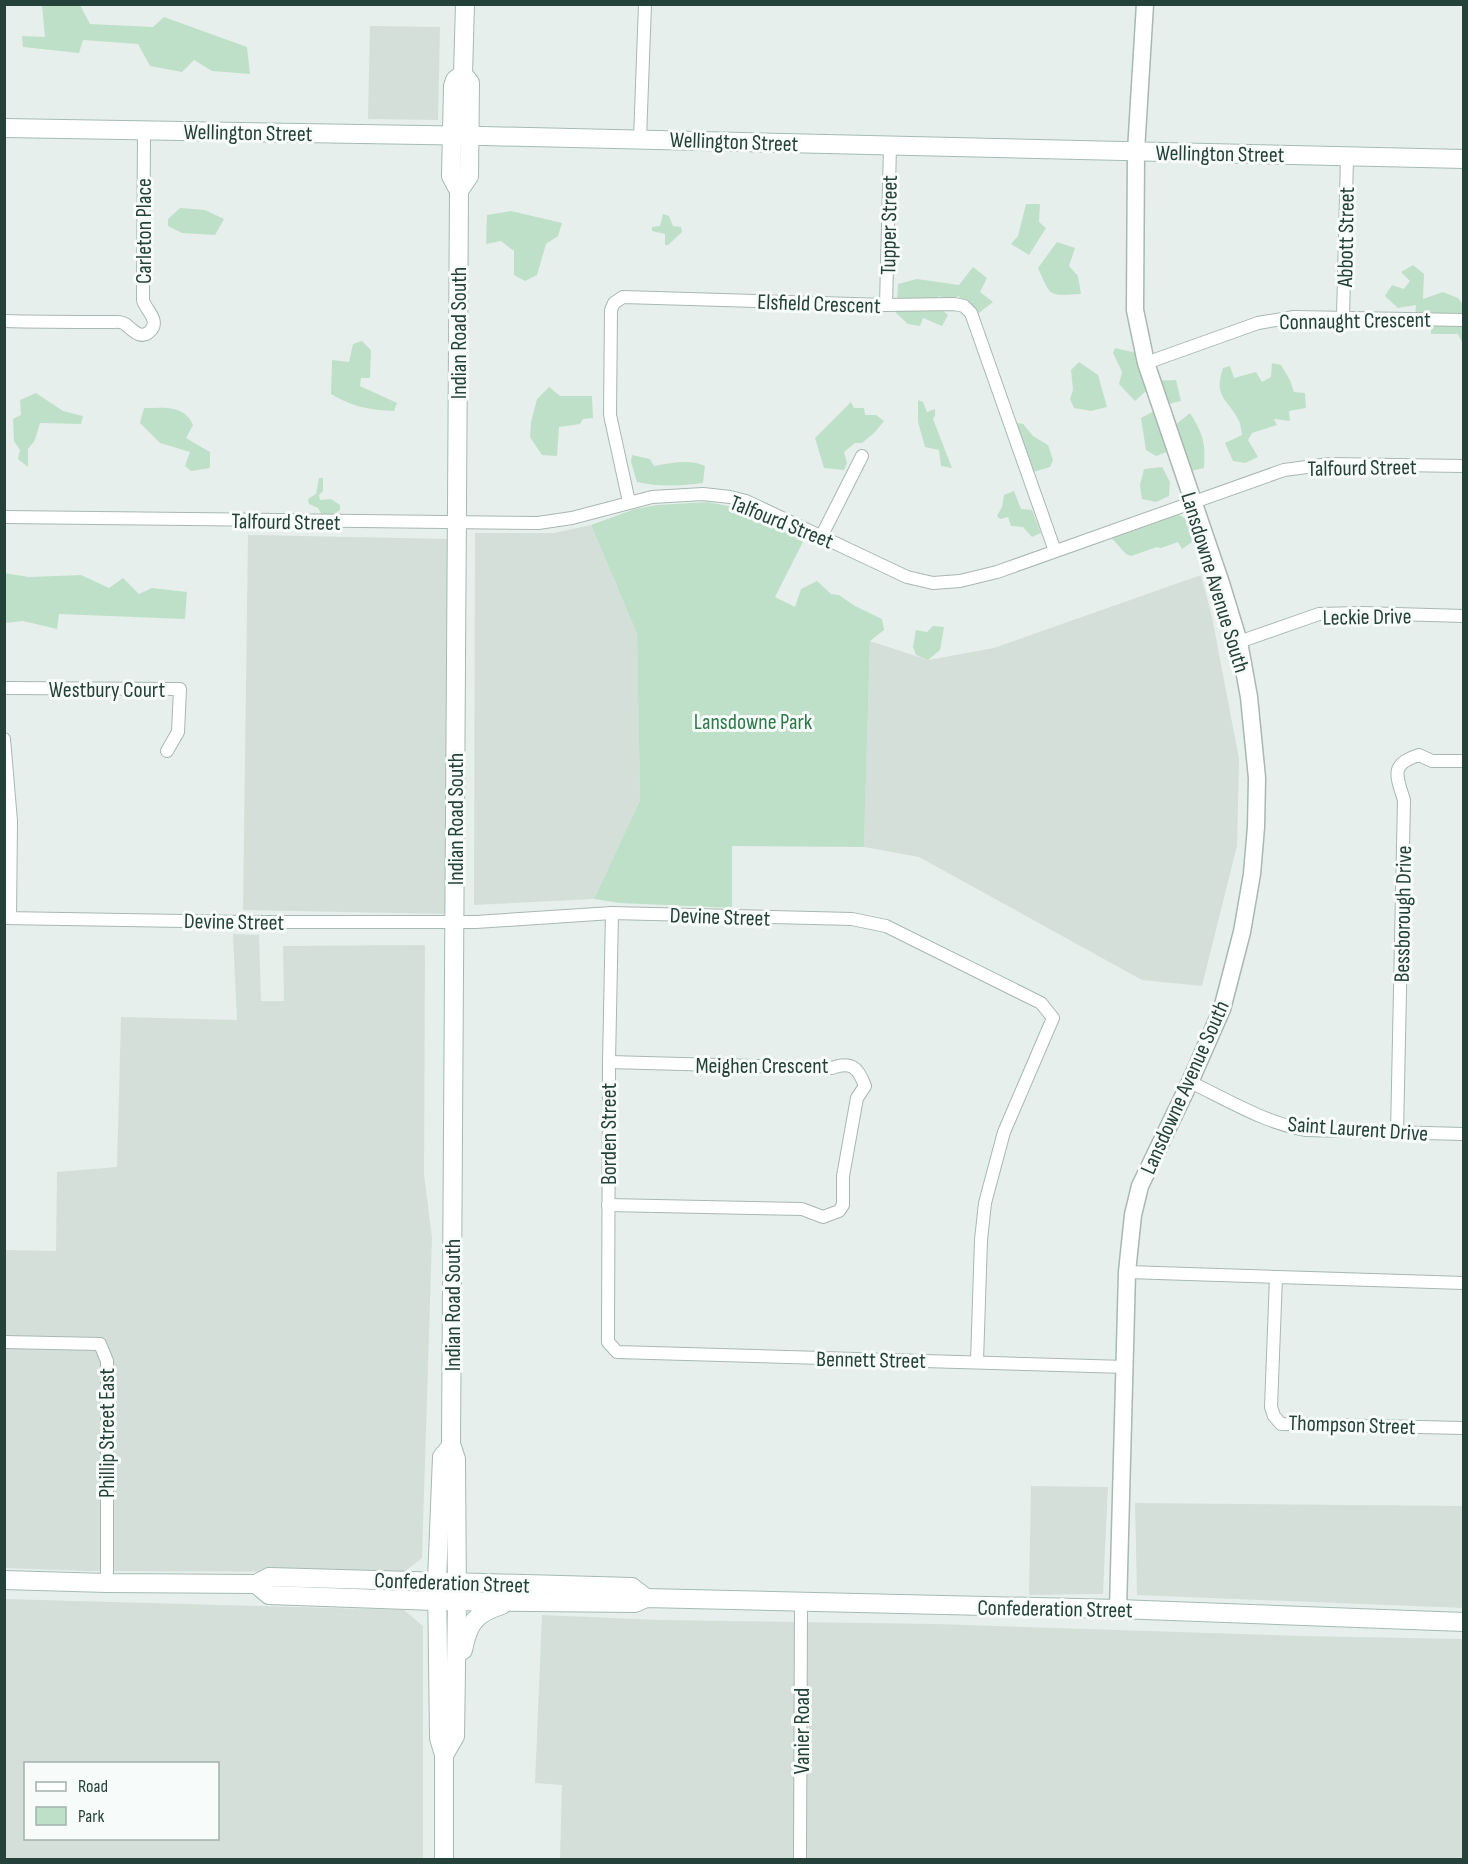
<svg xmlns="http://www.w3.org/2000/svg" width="1468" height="1864" font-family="'Sofia Sans Condensed',sans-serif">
	<rect width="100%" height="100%" fill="#e6efeb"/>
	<g fill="#d4dfda" fill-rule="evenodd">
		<polygon points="370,26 440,27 438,120 368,119"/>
		<polygon points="591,525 637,634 640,800 594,899 474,905 475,533 554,533"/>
		<polygon points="248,535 448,539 447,914 243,910"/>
		<polygon points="1201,575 1212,617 1239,759 1237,846 1202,986 1142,980 919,857 864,847 870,641 928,660 994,648"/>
		<polygon points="233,934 259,935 261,1001 284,1001 283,946 425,945 424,1174 432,1238 422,1558 404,1572 84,1571 5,1568 5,1250 56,1251 57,1172 117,1167 121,1017 237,1020"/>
		<polygon points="1031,1486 1108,1487 1103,1594 1029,1595"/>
		<polygon points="1135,1503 1463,1506 1463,1608 1137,1595"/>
		<path d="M 5,1599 L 404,1610 L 423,1626 L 423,1859 L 5,1859 ZM 26,1764 L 218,1764 L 218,1838 L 26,1838 Z"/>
		<polygon points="542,1615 659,1620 936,1624 1301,1636 1463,1639 1463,1859 560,1859 562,1785 535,1783"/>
	</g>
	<g fill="#bfe0c8">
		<polygon points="42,5 80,5 90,24 153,27 164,17 247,47 250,74 212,71 194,60 182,72 150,66 138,44 83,40 79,53 23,47 22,36 45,37"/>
		<polygon points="1026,204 1040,204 1039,222 1046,228 1029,255 1011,244 1018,236"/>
		<polygon points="180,208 205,210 224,219 215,235 182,233 168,226 168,219"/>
		<polygon points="511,211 562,223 558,236 546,244 537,275 525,281 514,275 514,251 501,241 486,244 487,215"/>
		<polygon points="663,214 669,216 673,226 681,227 682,232 668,245 665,245 665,234 652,231 652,227 660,226"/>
		<path d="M 1057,242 L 1075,248 L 1069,266 L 1078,276 L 1081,294 C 1048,296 1051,297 1038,268 Z"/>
		<polygon points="1413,265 1424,274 1423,299 1443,292 1458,298 1463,304 1463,344 1458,334 1431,334 1431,325 1415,321 1416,305 1398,308 1385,296 1392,285 1404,289 1410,281 1401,272"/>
		<polygon points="973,267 987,278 980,292 993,302 975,316 971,307 958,296 953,301 947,300 939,296 933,303 948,315 942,326 923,318 920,326 908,324 896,313 898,284 917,279 959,285"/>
		<path d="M 362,341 L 371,350 L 370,378 L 361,378 L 360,386 L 397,403 L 394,411 C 369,410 353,407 331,394 L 332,360 L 349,362 L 353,344 Z"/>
		<polygon points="1115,348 1137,353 1150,381 1176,380 1181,401 1165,405 1148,389 1135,401 1119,384 1122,372 1113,353"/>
		<polygon points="1079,362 1098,375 1107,407 1091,411 1074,408 1070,399 1073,390 1071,370"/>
		<path d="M 1272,363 L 1281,365 L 1290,380 L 1294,392 L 1305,393 L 1306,408 L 1289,411 L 1290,421 L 1274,419 L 1277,425 L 1252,433 L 1248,440 L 1258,457 L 1245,463 L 1233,461 L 1225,443 L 1242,435 C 1241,431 1241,425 1239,421 C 1228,398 1213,398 1223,368 L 1230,366 L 1234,378 L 1256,372 L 1262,382 L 1271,377 Z"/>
		<polygon points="549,387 560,396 592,396 593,418 583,419 580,424 559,427 557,456 542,455 530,437 531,422 537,399"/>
		<polygon points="36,393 63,411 83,416 81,424 40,423 35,440 28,449 28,467 18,459 20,450 14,441 13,419 21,415 20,400"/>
		<polygon points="918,400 923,402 927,412 935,409 935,415 933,419 952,468 941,466 939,450 925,447 918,422"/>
		<polygon points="851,402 854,408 864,408 865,415 876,415 884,421 875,432 862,443 855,443 844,452 847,463 844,470 824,468 815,438"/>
		<path d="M 144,408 C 163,408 184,404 193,425 L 186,438 L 210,452 L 210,468 L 191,471 L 185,466 L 190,452 L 160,443 L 140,423 Z"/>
		<path d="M 1154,411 L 1161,432 L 1174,426 L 1190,413 C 1203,434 1206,443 1204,468 L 1191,471 L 1180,447 L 1156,456 L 1146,450 L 1141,418 Z"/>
		<polygon points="1013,422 1023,424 1033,436 1048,445 1053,460 1050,467 1030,473"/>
		<path d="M 632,455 L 650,459 L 654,466 C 672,463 688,459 705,466 L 703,483 C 681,486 659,487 637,482 L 631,462 Z"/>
		<polygon points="1162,467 1170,482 1169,496 1156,502 1142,499 1140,485 1144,469"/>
		<polygon points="319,478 323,478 323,491 319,495 320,500 331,499 340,505 340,510 329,517 322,515 318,508 309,504 308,499 316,494"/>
		<polygon points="1014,491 1021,509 1032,510 1041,533 1032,537 1023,527 1011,526 1008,517 1000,519 997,516 1002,507 1004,495"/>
		<polygon points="708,502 753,511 806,536 775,597 795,607 801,589 817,581 831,594 839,595 855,606 882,619 884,630 870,641 864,847 732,846 732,908 620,903 594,899 640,800 637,634 591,525 635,509 657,505"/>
		<polygon points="1172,510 1192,523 1196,539 1182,549 1178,542 1161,548 1157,547 1131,556 1126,554 1107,533"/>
		<polygon points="4,573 29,577 81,575 109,588 123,578 139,594 152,588 187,592 185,619 59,614 57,629 23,621 5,623"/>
		<polygon points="933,626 944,627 940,650 928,660 916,655 913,647 916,630 927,632"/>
	</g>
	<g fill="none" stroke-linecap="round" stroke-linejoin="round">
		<defs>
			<g id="minor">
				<polyline points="640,139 645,4"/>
				<polyline points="886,305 890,146"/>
				<polyline points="1343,317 1347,157"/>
				<path d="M 4,321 C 40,322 76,322 112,322 C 116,322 121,321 125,324 C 132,329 140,340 149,332 C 162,321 145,310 143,300 L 144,130"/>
				<polyline points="1146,363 1258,323 1294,317 1464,320"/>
				<polyline points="629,502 610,415 611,310 614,303 623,297 886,305 954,304 964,306 971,313 1055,551"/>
				<polyline points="4,517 538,523 572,518 652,497 703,494 730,497 746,501 907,577 933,583 960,581 997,572 1284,470 1329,464 1464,466"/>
				<polyline points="822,535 862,456"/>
				<polyline points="1239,642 1319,614 1361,613 1464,616"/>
				<polyline points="4,688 180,689 178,732 167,751"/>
				<polyline points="4,739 11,821 10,918"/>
				<polyline points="612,913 609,1062 608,1342 617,1352 1125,1367"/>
				<polyline points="4,918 244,922 476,922 612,913 852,919 886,926 1041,1003 1053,1018 1004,1132 985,1203 981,1240 977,1361"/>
				<path d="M 1190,1082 C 1228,1100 1265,1123 1306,1130 L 1464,1134"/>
				<path d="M 1397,1133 L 1404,800 C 1396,775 1390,764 1419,755 L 1432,761 L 1464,761"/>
				<path d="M 608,1205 L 802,1209 L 823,1217 L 839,1211 L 843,1205 L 843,1176 L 857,1098 L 865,1086 C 858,1067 851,1061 832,1068 L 609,1062"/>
				<polyline points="1127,1272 1464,1283"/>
				<polyline points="1276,1277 1271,1407 1274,1416 1281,1424 1464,1428"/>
				<polyline points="4,1342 100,1344 107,1361 107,1583"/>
				<polyline points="800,1860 801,1602"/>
			</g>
			<polyline id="tertiary" points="1118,1609 1127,1272 1133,1215 1140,1186 1190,1082 1222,1009 1242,932 1252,874 1256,827 1257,778 1249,697 1239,642 1221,583 1146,363 1135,310 1136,151 1145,4"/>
			<g id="secondary">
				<polyline points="4,128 483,136 1464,159"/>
				<polyline points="459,191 469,176 470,83 463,74 465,4"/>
				<polyline points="4,1580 107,1583 256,1584 269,1577 632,1587 646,1598"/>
				<polyline points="256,1584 269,1595 435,1601 635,1603 646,1598 1118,1609 1464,1622"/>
				<path d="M 463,1650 C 468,1624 475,1613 502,1605"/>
				<polyline points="444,1755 455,1736 457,1601 456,1459 451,1444 459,191 451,176 453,86 455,80 463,74"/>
				<polyline points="444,1860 444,1755 439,1738 437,1581 442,1457 451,1446"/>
			</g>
		</defs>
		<use href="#minor" stroke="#a8b8b2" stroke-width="14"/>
		<use href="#tertiary" stroke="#a8b8b2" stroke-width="19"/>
		<use href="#secondary" stroke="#a4bbb3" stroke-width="20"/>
		<use href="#minor" stroke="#fff" stroke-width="12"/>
		<use href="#tertiary" stroke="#fff" stroke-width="16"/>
		<use href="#secondary" stroke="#fff" stroke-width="18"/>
	</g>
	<g text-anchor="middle" stroke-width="6" stroke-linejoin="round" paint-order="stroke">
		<g font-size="22" fill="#24423a" stroke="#f7fbf9">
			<text transform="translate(248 132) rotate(1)" y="8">Wellington Street</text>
			<text transform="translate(734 141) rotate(2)" y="8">Wellington Street</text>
			<text transform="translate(1220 153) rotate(1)" y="8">Wellington Street</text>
			<text transform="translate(888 225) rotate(-89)" y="8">Tupper Street</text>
			<text transform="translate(143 231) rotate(-90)" y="8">Carleton Place</text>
			<text transform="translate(1345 237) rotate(-89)" y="8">Abbott Street</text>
			<text transform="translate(819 303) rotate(2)" y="8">Elsfield Crescent</text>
			<text transform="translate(1355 320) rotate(-1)" y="8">Connaught Crescent</text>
			<text transform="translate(458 333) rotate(-90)" y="8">Indian Road South</text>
			<text transform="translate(1362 467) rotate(-1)" y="8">Talfourd Street</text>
			<text transform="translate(286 521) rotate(1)" y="8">Talfourd Street</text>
			<text transform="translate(782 521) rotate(22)" y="8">Talfourd Street</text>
			<text transform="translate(1216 582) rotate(73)" y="8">Lansdowne Avenue South</text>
			<text transform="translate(1367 616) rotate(-1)" y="8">Leckie Drive</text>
			<text x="107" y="697">Westbury Court</text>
			<text transform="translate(455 819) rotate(-90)" y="8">Indian Road South</text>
			<text transform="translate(1402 914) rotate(-89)" y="8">Bessborough Drive</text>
			<text transform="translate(720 916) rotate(2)" y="8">Devine Street</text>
			<text transform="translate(234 921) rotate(1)" y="8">Devine Street</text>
			<text x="762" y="1073">Meighen Crescent</text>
			<text transform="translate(1184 1087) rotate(-66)" y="8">Lansdowne Avenue South</text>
			<text transform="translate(1358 1128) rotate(4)" y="8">Saint Laurent Drive</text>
			<text transform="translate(608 1134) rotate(-90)" y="8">Borden Street</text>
			<text transform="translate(452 1305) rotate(-90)" y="8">Indian Road South</text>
			<text transform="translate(871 1359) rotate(1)" y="8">Bennett Street</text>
			<text transform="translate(1352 1424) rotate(2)" y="8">Thompson Street</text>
			<text transform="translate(106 1433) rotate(-90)" y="8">Phillip Street East</text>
			<text transform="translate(452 1582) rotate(2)" y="8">Confederation Street</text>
			<text transform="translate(1055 1608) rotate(1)" y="8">Confederation Street</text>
			<text transform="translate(801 1731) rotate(-90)" y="8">Vanier Road</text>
		</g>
		<g font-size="22" fill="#2d7a4b" stroke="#f7fbf9">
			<text x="753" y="729">Lansdowne Park</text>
		</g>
	</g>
	<rect width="1468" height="1864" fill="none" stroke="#24423a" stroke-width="12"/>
	<rect x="24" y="1762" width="195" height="78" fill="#f7fbf9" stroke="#a3b1ad" stroke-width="1.5"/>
	<rect x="36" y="1782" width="30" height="9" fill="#ffffff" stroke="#a3b1ad" stroke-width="1.5"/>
	<text x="78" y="1792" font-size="18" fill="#24423a">Road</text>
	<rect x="36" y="1807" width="30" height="18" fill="#bfe0c8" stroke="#a3b1ad" stroke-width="1.5"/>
	<text x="78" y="1822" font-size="18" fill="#24423a">Park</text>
</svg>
